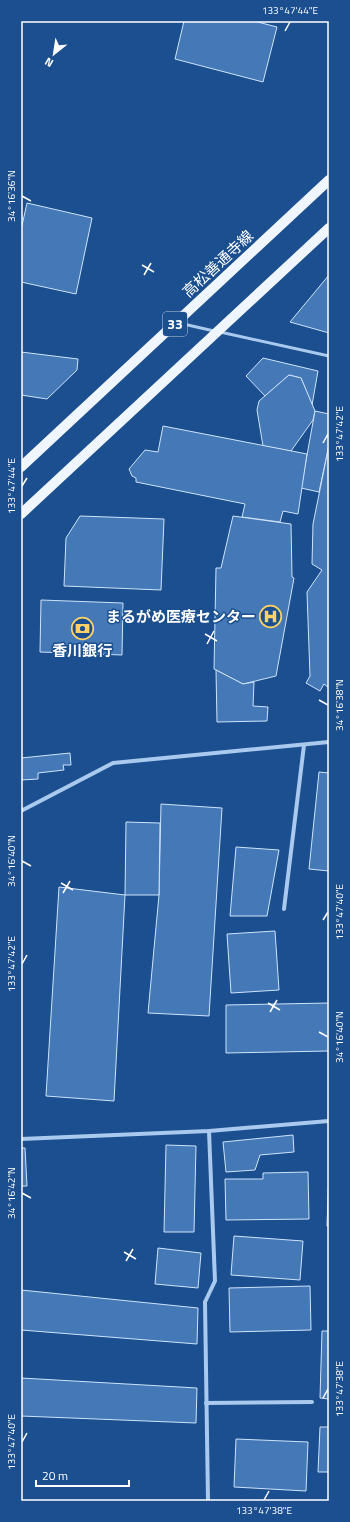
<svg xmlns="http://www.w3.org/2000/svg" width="350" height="1522" font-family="'Titillium Web','Noto Sans JP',sans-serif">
	<rect width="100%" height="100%" fill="#1b4f8f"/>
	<g fill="#4478b7" stroke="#cfe3fa">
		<polygon points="184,21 254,21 277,27 263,82 175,59"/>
		<polygon points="27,203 92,218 76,294 21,282 21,230"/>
		<polygon points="329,275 329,333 290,322"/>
		<polygon points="21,352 78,359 77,370 47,399 21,395"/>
		<polygon points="263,358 318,371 312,405 301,378 289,375 265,396 246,376"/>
		<polygon points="289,375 301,378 315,411 313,420 291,451 263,446 257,410 259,401"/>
		<polygon points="315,411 329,414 329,445 319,492 301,488"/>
		<polygon points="163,426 307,454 298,514 283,511 280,522 242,517 245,504 136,482 136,478 132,476 129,469 145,450 158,452"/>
		<polygon points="329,445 329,688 324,684 320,691 306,683 310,676 307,592 322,570 312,564 313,524"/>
		<polygon points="80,516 164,519 161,590 64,586 66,538"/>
		<polygon points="233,516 291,524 292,577 294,578 276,676 243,684 214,669 216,568 221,568"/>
		<polygon points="41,600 123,603 122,655 40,652"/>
		<polygon points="216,670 243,684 254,682 253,706 268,707 267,721 217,722"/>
		<polygon points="70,753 71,765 63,765 64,770 38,773 38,779 21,780 21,758"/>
		<polygon points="319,772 329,773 329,871 309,869"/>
		<polygon points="161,804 222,808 209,1016 148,1013 159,895"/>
		<polygon points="126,822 160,823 159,895 125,895"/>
		<polygon points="236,847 279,850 267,916 230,916"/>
		<polygon points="59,887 125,895 114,1101 46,1096"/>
		<polygon points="275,931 279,990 231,993 227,934"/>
		<polygon points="329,1003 329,1051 226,1053 226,1005"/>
		<polygon points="293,1135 294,1152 260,1155 255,1170 226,1172 223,1142"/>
		<polygon points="166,1145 196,1146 194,1232 164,1232"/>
		<polygon points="21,1148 25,1148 27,1186 21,1186"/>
		<polygon points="329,1170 329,1227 327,1226"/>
		<polygon points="308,1172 309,1219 226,1220 225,1179 263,1179 263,1173"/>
		<polygon points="234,1236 303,1241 300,1280 231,1275"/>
		<polygon points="158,1248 201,1253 198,1288 155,1284"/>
		<polygon points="310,1286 311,1330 230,1332 229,1288"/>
		<polygon points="21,1290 198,1308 197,1344 21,1330"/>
		<polygon points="322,1331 329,1331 329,1399 320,1398"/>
		<polygon points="21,1378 197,1388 196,1423 21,1416"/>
		<polygon points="320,1427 329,1427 329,1472 318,1472"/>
		<polygon points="236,1439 308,1442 306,1491 234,1487"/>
	</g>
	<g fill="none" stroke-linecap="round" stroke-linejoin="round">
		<g stroke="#a9c9ee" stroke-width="3">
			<polyline points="179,323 214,331"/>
			<polyline points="220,332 329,356"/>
		</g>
		<g stroke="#a9c9ee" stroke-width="4">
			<polyline points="21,811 113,763 329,742"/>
			<polyline points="284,909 304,745"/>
			<polyline points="21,1139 209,1131 329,1121"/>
			<polyline points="206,1403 312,1402"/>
			<polyline points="208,1501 205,1302 215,1281 209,1131"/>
		</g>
		<g stroke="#f0f6ff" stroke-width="10">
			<polyline points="21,467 329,180"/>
			<polyline points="21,514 329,228"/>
		</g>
	</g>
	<path fill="none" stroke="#fff" stroke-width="1.5" d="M 285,31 L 290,22M 22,196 L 31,201M 142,265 L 154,272M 144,275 L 151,263M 323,443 L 328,434M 22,486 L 27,478M 205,634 L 217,641M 207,644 L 214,631M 319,700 L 328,705M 22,861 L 31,866M 61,883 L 73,890M 63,893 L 70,881M 323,920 L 328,912M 22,964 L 27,955M 268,1003 L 280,1010M 270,1012 L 277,1000M 319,1032 L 328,1037M 22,1193 L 31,1198M 124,1252 L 136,1259M 126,1261 L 133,1249M 323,1398 L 328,1389M 22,1442 L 27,1433M 264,1500 L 269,1491"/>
	<defs>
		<symbol id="hospital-ring" viewBox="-11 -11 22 22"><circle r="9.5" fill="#1b4f8f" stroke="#ffd166" stroke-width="1.5"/><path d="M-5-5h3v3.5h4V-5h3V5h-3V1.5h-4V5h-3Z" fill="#ffd166"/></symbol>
		<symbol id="bank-ring" viewBox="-11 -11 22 22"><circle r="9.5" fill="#1b4f8f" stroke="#ffd166" stroke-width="1.5"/><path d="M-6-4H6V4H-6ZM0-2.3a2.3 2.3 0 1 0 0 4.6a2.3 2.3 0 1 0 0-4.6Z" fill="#ffd166"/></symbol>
	</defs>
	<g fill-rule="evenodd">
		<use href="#hospital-ring" x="258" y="604" width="25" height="25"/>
		<use href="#bank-ring" x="70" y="616" width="25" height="25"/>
	</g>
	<g text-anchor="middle" stroke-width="3" stroke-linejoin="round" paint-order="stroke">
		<rect fill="#1b4f8f" stroke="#bbcadd" stroke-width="1" x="163" y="312" width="24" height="24" rx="3"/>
		<g font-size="14" font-weight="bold" fill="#fff">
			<text x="175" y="329">33</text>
		</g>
		<g font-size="15" fill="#fff" stroke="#1b4f8f">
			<text transform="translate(218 264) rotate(-43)" y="5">高松善通寺線</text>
		</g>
		<g font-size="15" font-weight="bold" fill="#fff" stroke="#1b4f8f" text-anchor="end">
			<text x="256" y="622">まるがめ医療センター</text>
			<text x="82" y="656" text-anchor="middle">香川銀行</text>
		</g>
	</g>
	<rect width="350" height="1522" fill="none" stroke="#1b4f8f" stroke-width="44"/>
	<g transform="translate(54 54) rotate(210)" stroke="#1b4f8f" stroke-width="3" paint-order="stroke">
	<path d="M0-3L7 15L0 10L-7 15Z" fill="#ffffff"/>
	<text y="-6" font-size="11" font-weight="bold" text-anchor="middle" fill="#ffffff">N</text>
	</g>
	<path d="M36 1480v6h93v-6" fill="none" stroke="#ffffff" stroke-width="2"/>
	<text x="42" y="1480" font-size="12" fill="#ffffff" stroke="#1b4f8f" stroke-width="3" paint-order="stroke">20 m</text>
	<rect x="22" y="22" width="306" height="1478" fill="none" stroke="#fff" stroke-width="1.5"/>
	<g font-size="10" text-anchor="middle" fill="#fff">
		<text x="290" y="14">133°47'44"E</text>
		<text transform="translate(11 196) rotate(-90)" y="4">34°16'36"N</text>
		<text transform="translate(339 434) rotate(-90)" y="4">133°47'42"E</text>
		<text transform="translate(11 486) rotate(-90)" y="4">133°47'44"E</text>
		<text transform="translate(339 705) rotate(-90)" y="4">34°16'38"N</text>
		<text transform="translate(11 861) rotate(-90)" y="4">34°16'40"N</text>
		<text transform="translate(339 912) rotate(-90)" y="4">133°47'40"E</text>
		<text transform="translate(11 964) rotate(-90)" y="4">133°47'42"E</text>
		<text transform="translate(339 1037) rotate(-90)" y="4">34°16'40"N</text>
		<text transform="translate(11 1193) rotate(-90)" y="4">34°16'42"N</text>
		<text transform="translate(339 1389) rotate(-90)" y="4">133°47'38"E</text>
		<text transform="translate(11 1442) rotate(-90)" y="4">133°47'40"E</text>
		<text x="264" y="1514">133°47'38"E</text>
	</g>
</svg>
